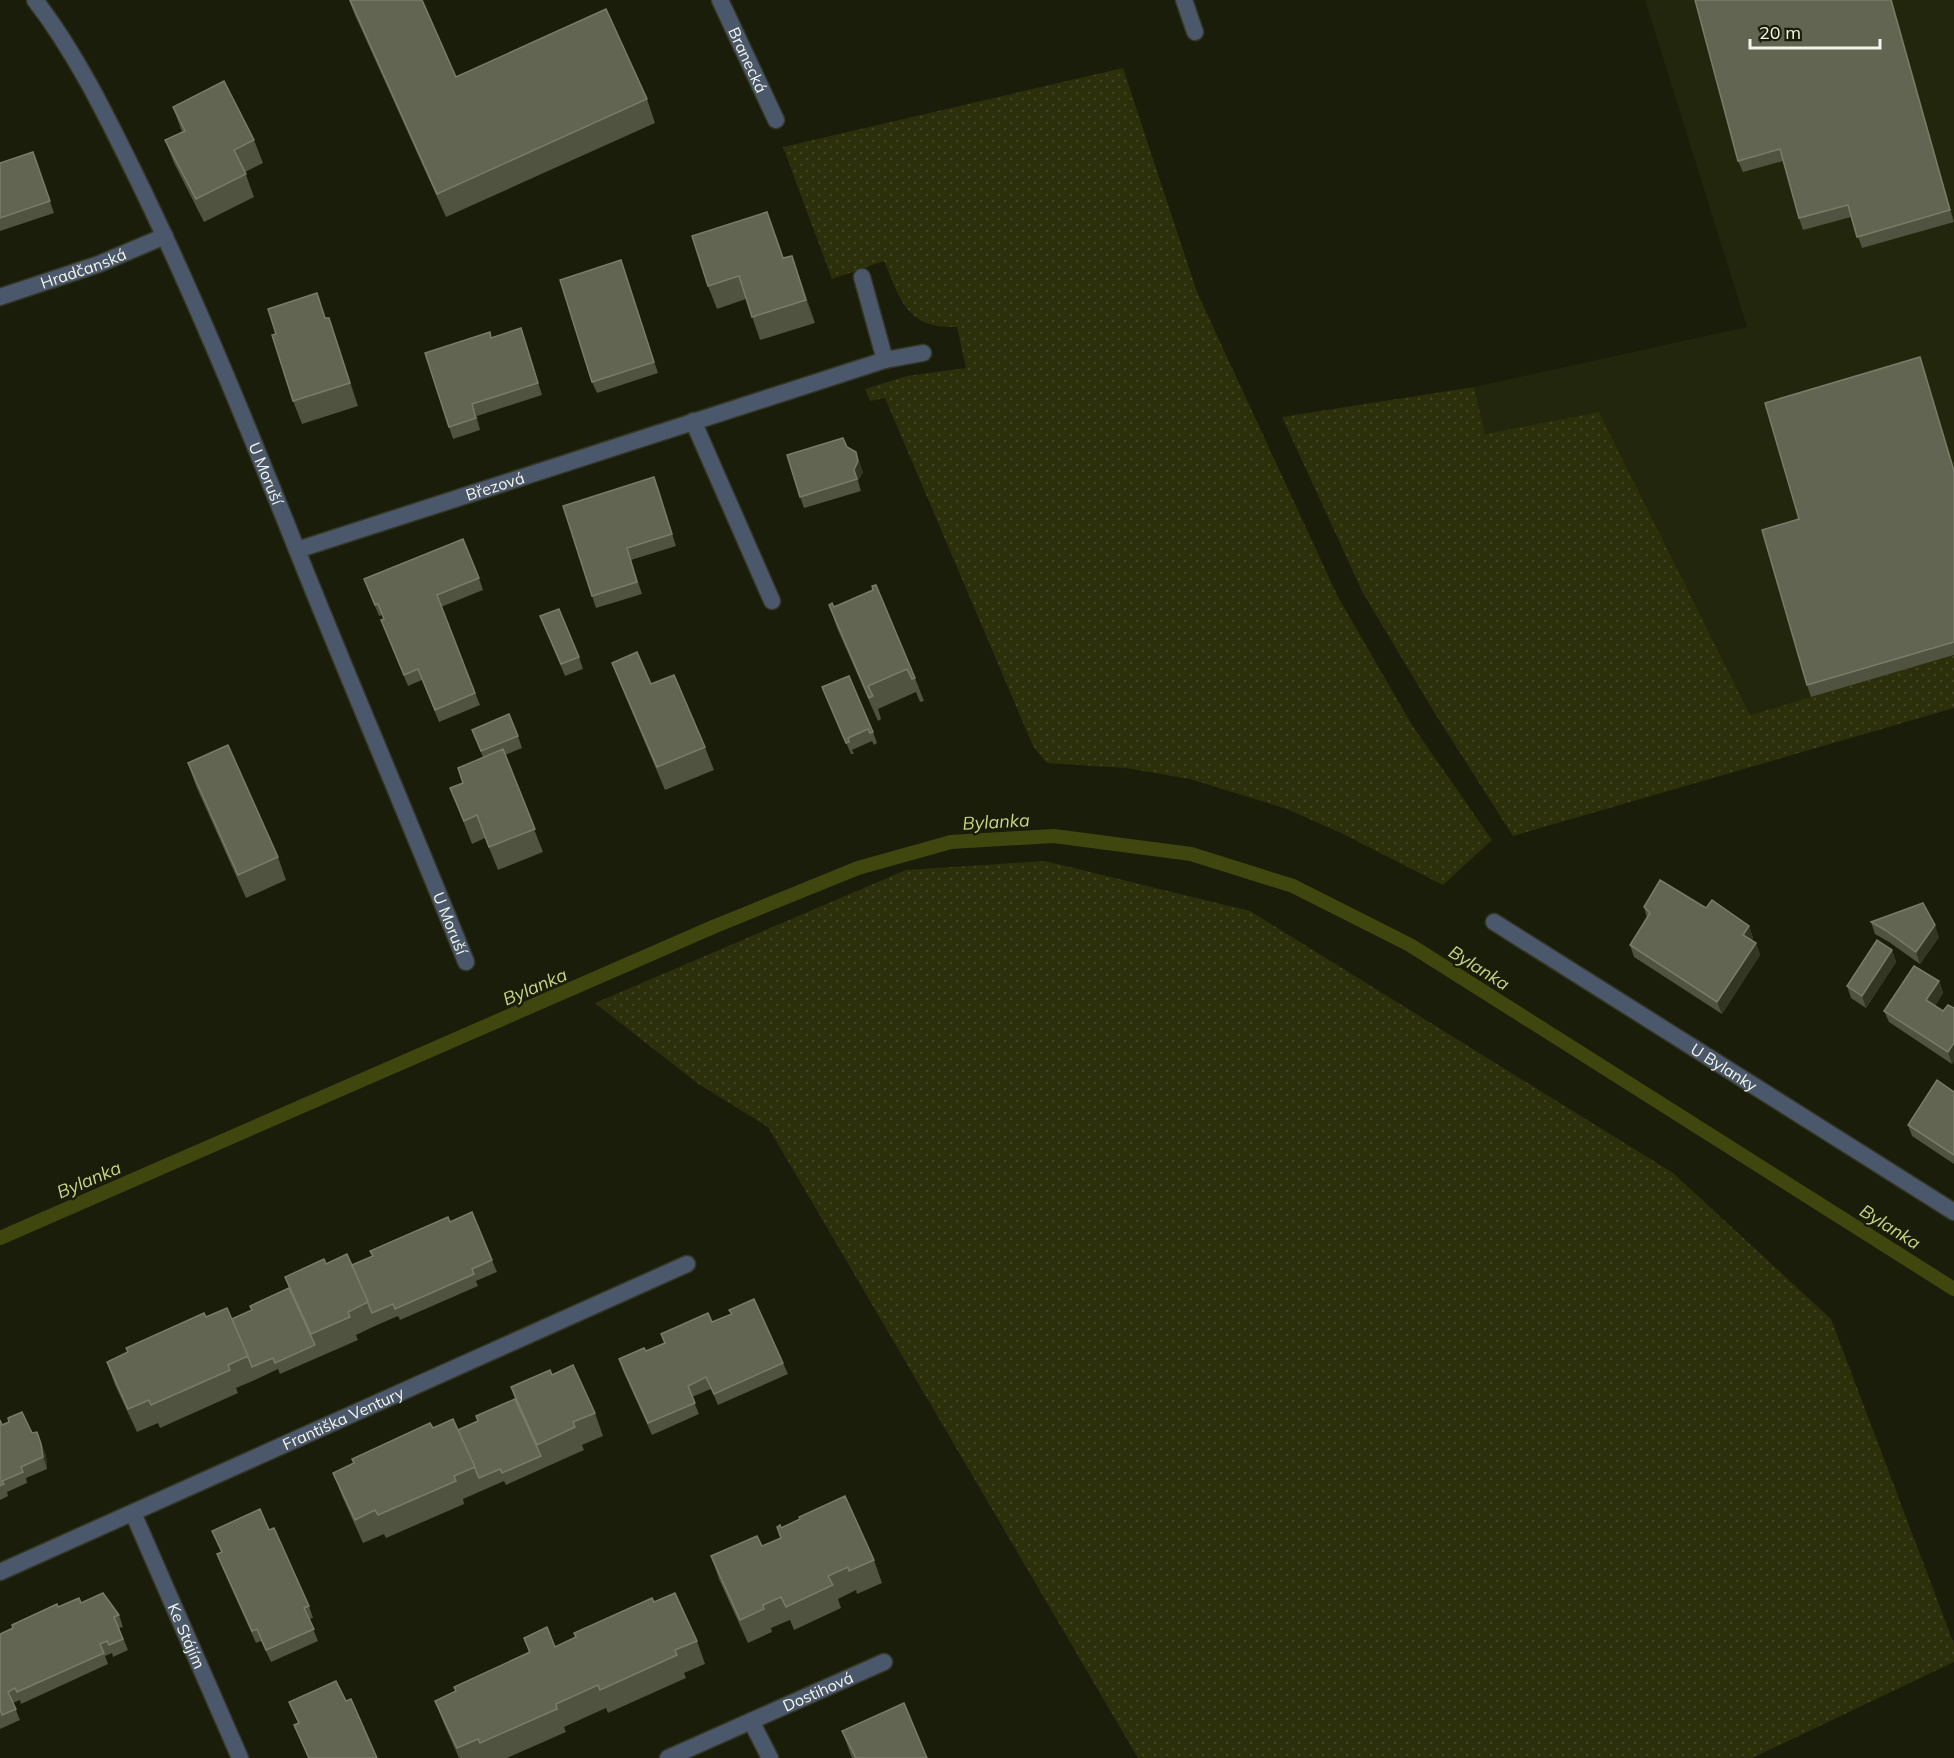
<svg xmlns="http://www.w3.org/2000/svg" width="1954" height="1758" font-family="Mulish,sans-serif">
	<defs>
		<pattern id="grass-dots" width="8" height="8" patternUnits="userSpaceOnUse" patternTransform="scale(1.5)"><rect width="8" height="8" fill="#2b300a"/><path d="M2 2h.1M6 6h.1" fill="none" stroke="#404422" stroke-width="1.8" stroke-linecap="round"/></pattern>
	</defs>
	<rect width="100%" height="100%" fill="#1a1d0a"/>
	<polygon fill="#22260c" points="1645,0 1954,0 1954,655 1750,715 1599,412 1485,434 1474,387 1747,327"/>
	<g fill="url(#grass-dots)">
		<path d="M 1123,68 L 1197,292 L 1338,597 L 1412,725 L 1492,840 L 1443,885 L 1341,833 L 1287,809 L 1190,779 L 1126,768 L 1047,763 L 1033,746 L 885,398 L 870,401 L 865,389 L 907,376 L 966,368 L 957,327 C 907,329 901,301 884,261 L 832,279 L 783,147 Z"/>
		<polygon points="1474,387 1485,434 1599,412 1750,715 1954,655 1954,708 1513,836 1434,712 1363,593 1282,417"/>
		<polygon points="1045,861 1250,911 1673,1173 1831,1319 1954,1644 1954,1662 1752,1758 1138,1758 768,1127 697,1083 595,1003 906,870"/>
	</g>
	<g fill="none" stroke-linecap="round" stroke-linejoin="round">
		<polyline stroke="#40470e" stroke-width="14" points="0,1238 713,927 858,868 951,842 1054,836 1191,854 1293,886 1410,945 1954,1289"/>
		<defs>
			<g id="minor">
				<path id="s1" d="M 35,0 C 75,52 104,111 133,170 C 190,286 239,405 287,525 C 345,672 408,816 466,962"/>
				<path id="s2" d="M 720,0 L 776,120"/>
				<polyline points="1184,0 1195,32"/>
				<polyline points="862,277 885,360"/>
				<path id="s3" d="M 0,297 L 99,264 L 165,236"/>
				<polyline points="693,421 772,601"/>
				<path id="s4" d="M 297,550 L 885,360 L 923,353"/>
				<path id="s5" d="M 1494,922 L 1954,1212"/>
				<path id="s6" d="M 133,1513 L 240,1758"/>
				<path id="s7" d="M 0,1572 L 687,1264"/>
				<polyline points="751,1721 770,1758"/>
				<path id="s8" d="M 668,1758 L 884,1662"/>
			</g>
		</defs>
		<use href="#minor" stroke="#343725" stroke-width="19"/>
		<use href="#minor" stroke="#4b576a" stroke-width="16"/>
	</g>
	<g fill="#4f533f">
		<polygon points="349,0 422,0 456,77 647,99 655,123 446,217 354,13"/>
		<polygon points="1695,0 1892,0 1954,222 1862,248 1851,217 1803,230 1799,218 1783,161 1743,172 1738,161"/>
		<polygon points="173,107 254,140 263,163 245,172 254,197 204,222 174,163 165,140 182,132"/>
		<polygon points="33,152 54,213 0,231 0,163"/>
		<polygon points="776,235 783,258 800,279 815,323 760,340 746,299 717,309 708,286"/>
		<polygon points="621,260 658,373 597,393 592,382"/>
		<polygon points="326,318 329,318 337,341 358,406 302,424 293,401"/>
		<polygon points="492,338 525,340 542,395 477,416 480,430 453,439 449,427"/>
		<polygon points="1920,357 1954,468 1954,655 1811,697 1807,685 1799,519"/>
		<polygon points="847,447 863,472 858,481 861,491 804,508 800,497"/>
		<polygon points="654,477 676,546 631,560 642,594 596,608 592,596"/>
		<polygon points="479,578 483,590 441,607 480,705 439,722 422,680 408,686 381,620 384,619 382,615 379,616 364,579"/>
		<polygon points="873,590 915,678 924,701 920,702 916,692 878,709 881,719 878,721 837,628 829,605 834,607"/>
		<polygon points="540,616 579,657 583,669 565,676"/>
		<polygon points="612,663 705,747 714,770 665,790 621,686"/>
		<polygon points="822,687 873,732 877,743 874,745 872,741 852,750 854,754 851,754"/>
		<polygon points="472,730 518,736 522,748 505,755 543,852 498,870 485,838 472,844 450,788 463,783 483,757"/>
		<polygon points="188,763 278,857 286,880 246,898 196,786"/>
		<polygon points="1644,907 1706,908 1749,926 1753,938 1751,940 1756,943 1760,955 1722,1014 1634,957 1630,945 1647,918"/>
		<polygon points="1871,922 1939,937 1920,964 1889,942 1875,934"/>
		<polygon points="1892,950 1896,962 1866,1008 1851,998 1847,986"/>
		<polygon points="1939,981 1943,993 1935,1006 1943,1011 1954,1008 1954,1061 1952,1064 1889,1022 1884,1011"/>
		<polygon points="1954,1092 1954,1164 1912,1136 1908,1125"/>
		<polygon points="450,1222 492,1260 497,1272 476,1281 478,1286 400,1320 398,1316 377,1325 356,1335 358,1340 280,1374 278,1369 257,1379 236,1388 238,1393 160,1428 158,1423 137,1432 115,1385 107,1362 206,1317 232,1319 251,1310 289,1288 285,1277 326,1264 352,1265"/>
		<polygon points="729,1310 783,1363 788,1374 718,1405 711,1389 692,1397 699,1414 652,1435 623,1371 619,1359 646,1351 664,1343 661,1334 712,1322 731,1314"/>
		<polygon points="552,1375 595,1413 603,1436 582,1445 584,1450 506,1485 504,1481 463,1499 464,1504 386,1538 384,1534 363,1543 342,1496 333,1473 433,1428 458,1430 478,1421 515,1399 511,1387"/>
		<polygon points="0,1420 2,1425 32,1433 37,1432 46,1456 47,1469 26,1478 27,1483 7,1492 8,1496 0,1500"/>
		<polygon points="777,1527 781,1528 874,1560 882,1583 857,1594 856,1590 838,1599 841,1608 794,1630 790,1620 771,1628 772,1632 748,1643 719,1579 711,1556 762,1546 781,1538"/>
		<polygon points="269,1530 309,1606 313,1618 309,1619 318,1641 271,1662 261,1641 256,1643 221,1565 217,1554 221,1552 212,1531"/>
		<polygon points="654,1602 697,1641 705,1664 684,1673 686,1678 608,1713 606,1708 564,1727 566,1732 507,1758 459,1758 444,1724 435,1701 456,1691 529,1653 524,1638 555,1647"/>
		<polygon points="81,1603 119,1615 123,1627 119,1628 128,1650 113,1657 112,1653 105,1656 108,1664 21,1704 20,1700 13,1703 20,1720 0,1729 0,1634 58,1607"/>
		<polygon points="346,1701 377,1758 308,1758 294,1725 298,1723 289,1702"/>
		<polygon points="842,1731 927,1758 852,1758"/>
	</g>
	<g fill="#333622">
		<polygon points="1891,0 1892,0 1954,222 1950,210"/>
		<polygon points="792,256 800,279 815,323 806,300"/>
		<polygon points="329,318 337,341 358,406 350,383"/>
		<polygon points="1920,357 1924,369 1954,471"/>
		<polygon points="472,404 477,416 480,430 476,418"/>
		<polygon points="856,452 863,472 858,481 861,491 854,470"/>
		<polygon points="654,477 659,489 676,546 672,534"/>
		<polygon points="1935,925 1939,937 1920,964 1916,952"/>
		<polygon points="1749,926 1753,938 1748,946 1743,935"/>
		<polygon points="1756,943 1760,955 1722,1014 1717,1002"/>
		<polygon points="1892,950 1896,962 1866,1008 1862,996"/>
		<polygon points="1939,981 1943,993 1931,1012 1926,1000"/>
		<polygon points="1954,1043 1954,1061 1952,1064 1948,1052"/>
		<polygon points="41,1444 46,1456 47,1469 43,1457"/>
	</g>
	<g fill="#616551" stroke="#787c69" stroke-width="1.5">
		<polygon points="350,0 422,0 456,77 606,9 647,99 437,194"/>
		<polygon points="1695,0 1891,0 1950,210 1857,237 1848,205 1799,218 1780,149 1738,161"/>
		<polygon points="224,81 254,140 234,150 246,174 196,199 165,140 185,131 173,107"/>
		<polygon points="33,152 50,201 0,218 0,163"/>
		<polygon points="767,212 783,258 792,256 806,300 752,317 739,276 708,286 692,236"/>
		<polygon points="621,260 654,362 592,382 560,280"/>
		<polygon points="317,293 325,318 329,318 350,383 293,401 272,335 276,334 268,309"/>
		<polygon points="521,328 538,383 472,404 476,418 449,427 425,353 490,332 491,338"/>
		<polygon points="1920,357 1954,471 1954,642 1807,685 1762,530 1799,519 1765,403"/>
		<polygon points="843,438 847,447 856,452 858,461 854,470 857,479 800,497 787,455"/>
		<polygon points="654,477 672,534 627,548 637,582 592,596 563,506"/>
		<polygon points="463,539 479,578 437,595 475,693 435,710 418,669 404,675 381,620 384,619 378,604 375,605 364,579"/>
		<polygon points="876,585 915,678 912,679 907,669 868,686 873,696 869,698 829,605 832,603 834,607 873,590 872,586"/>
		<polygon points="559,609 579,657 561,664 540,616"/>
		<polygon points="637,652 651,684 674,675 705,747 657,767 612,663"/>
		<polygon points="849,676 873,732 870,733 868,729 848,738 849,742 846,743 822,687"/>
		<polygon points="509,714 518,736 481,751 472,730"/>
		<polygon points="228,745 278,857 238,875 188,763"/>
		<polygon points="503,749 535,829 489,847 477,815 464,821 450,788 463,783 458,768"/>
		<polygon points="1660,880 1706,908 1712,900 1749,926 1743,935 1756,943 1717,1002 1630,945 1650,913 1644,907"/>
		<polygon points="1923,903 1935,925 1916,952 1885,930 1871,922"/>
		<polygon points="1877,940 1892,950 1862,996 1847,986"/>
		<polygon points="1914,966 1939,981 1926,1000 1943,1011 1948,1005 1954,1008 1954,1043 1948,1052 1884,1011"/>
		<polygon points="1937,1080 1954,1092 1954,1155 1908,1125"/>
		<polygon points="472,1212 492,1260 472,1269 474,1274 395,1309 393,1304 372,1313 352,1265 373,1256 370,1251 448,1217 450,1222"/>
		<polygon points="347,1254 368,1302 348,1312 350,1317 311,1334 285,1277 324,1259 326,1264"/>
		<polygon points="289,1288 315,1345 275,1363 273,1358 252,1367 232,1319 252,1310 250,1306"/>
		<polygon points="754,1299 783,1363 714,1394 706,1377 688,1386 695,1403 648,1423 619,1359 644,1348 646,1351 665,1343 661,1334 708,1313 712,1322 732,1314 729,1310"/>
		<polygon points="227,1308 248,1356 228,1365 230,1370 151,1405 149,1400 128,1409 107,1362 128,1352 126,1348 204,1313 206,1317"/>
		<polygon points="573,1365 595,1413 573,1422 575,1427 537,1445 511,1387 550,1370 552,1375"/>
		<polygon points="515,1399 541,1456 502,1473 500,1469 479,1478 458,1430 478,1421 476,1416"/>
		<polygon points="22,1412 32,1433 37,1432 41,1444 43,1457 21,1467 23,1472 2,1481 4,1484 0,1486 0,1420 2,1425 9,1422 8,1418"/>
		<polygon points="453,1419 475,1467 454,1476 456,1481 378,1515 375,1510 355,1520 333,1473 354,1463 352,1459 430,1423 433,1428"/>
		<polygon points="845,1496 874,1560 849,1571 848,1567 828,1576 833,1585 786,1607 781,1597 763,1605 764,1609 740,1620 711,1556 757,1536 762,1546 781,1538 777,1527 780,1525 781,1528 800,1519 799,1517"/>
		<polygon points="260,1509 269,1530 274,1528 309,1606 304,1608 314,1629 266,1650 257,1629 252,1631 217,1554 222,1552 212,1531"/>
		<polygon points="103,1593 119,1615 114,1617 123,1639 109,1645 107,1641 100,1644 104,1653 17,1692 15,1688 8,1692 16,1709 2,1715 0,1709 0,1634 13,1628 12,1625 57,1604 58,1607 79,1598 81,1603"/>
		<polygon points="675,1593 697,1641 675,1650 677,1655 600,1690 598,1685 556,1704 557,1709 480,1743 478,1739 457,1748 435,1701 456,1691 454,1687 530,1652 524,1638 547,1627 555,1647 576,1637 574,1633 652,1598 654,1602"/>
		<polygon points="336,1681 346,1701 351,1699 377,1758 309,1758 294,1725 299,1723 289,1702"/>
		<polygon points="904,1703 927,1758 856,1758 842,1731"/>
	</g>
	<g text-anchor="middle" stroke-width="5" stroke-linejoin="round" paint-order="stroke">
		<g font-size="16" fill="#f3f6e9" stroke="#1a1d0a">
			<text dy="6" stroke="none"><textPath href="#s2" startOffset="66">Branecká</textPath></text>
			<text dy="6" stroke="none"><textPath href="#s3" startOffset="88">Hradčanská</textPath></text>
			<text dy="6" stroke="none"><textPath href="#s1" startOffset="528">U Moruší</textPath></text>
			<text dy="6" stroke="none"><textPath href="#s4" startOffset="208">Březová</textPath></text>
			<text dy="6" stroke="none"><textPath href="#s1" startOffset="1014">U Moruší</textPath></text>
			<text dy="6" stroke="none"><textPath href="#s5" startOffset="272">U Bylanky</textPath></text>
			<text dy="6" stroke="none"><textPath href="#s7" startOffset="376">Františka Ventury</textPath></text>
			<text dy="6" stroke="none"><textPath href="#s6" startOffset="134">Ke Stájím</textPath></text>
			<text dy="6" stroke="none"><textPath href="#s8" startOffset="164">Dostihová</textPath></text>
		</g>
		<g font-size="18" font-style="italic" fill="#c8d581" stroke="#1a1d0a">
			<text transform="translate(996 822) rotate(-3)" y="6">Bylanka</text>
			<text transform="translate(1479 968) rotate(32)" y="6">Bylanka</text>
			<text transform="translate(535 987) rotate(-23)" y="6">Bylanka</text>
			<text transform="translate(89 1180) rotate(-23)" y="6">Bylanka</text>
			<text transform="translate(1890 1227) rotate(32)" y="6">Bylanka</text>
		</g>
	</g>
	<path d="M1750 39v9h130v-9" fill="none" stroke="#f3f6e9" stroke-width="3"/>
	<text x="1759" y="39" font-size="18" fill="#f3f6e9" stroke="#1a1d0a" stroke-width="4.5" paint-order="stroke">20 m</text>
</svg>
